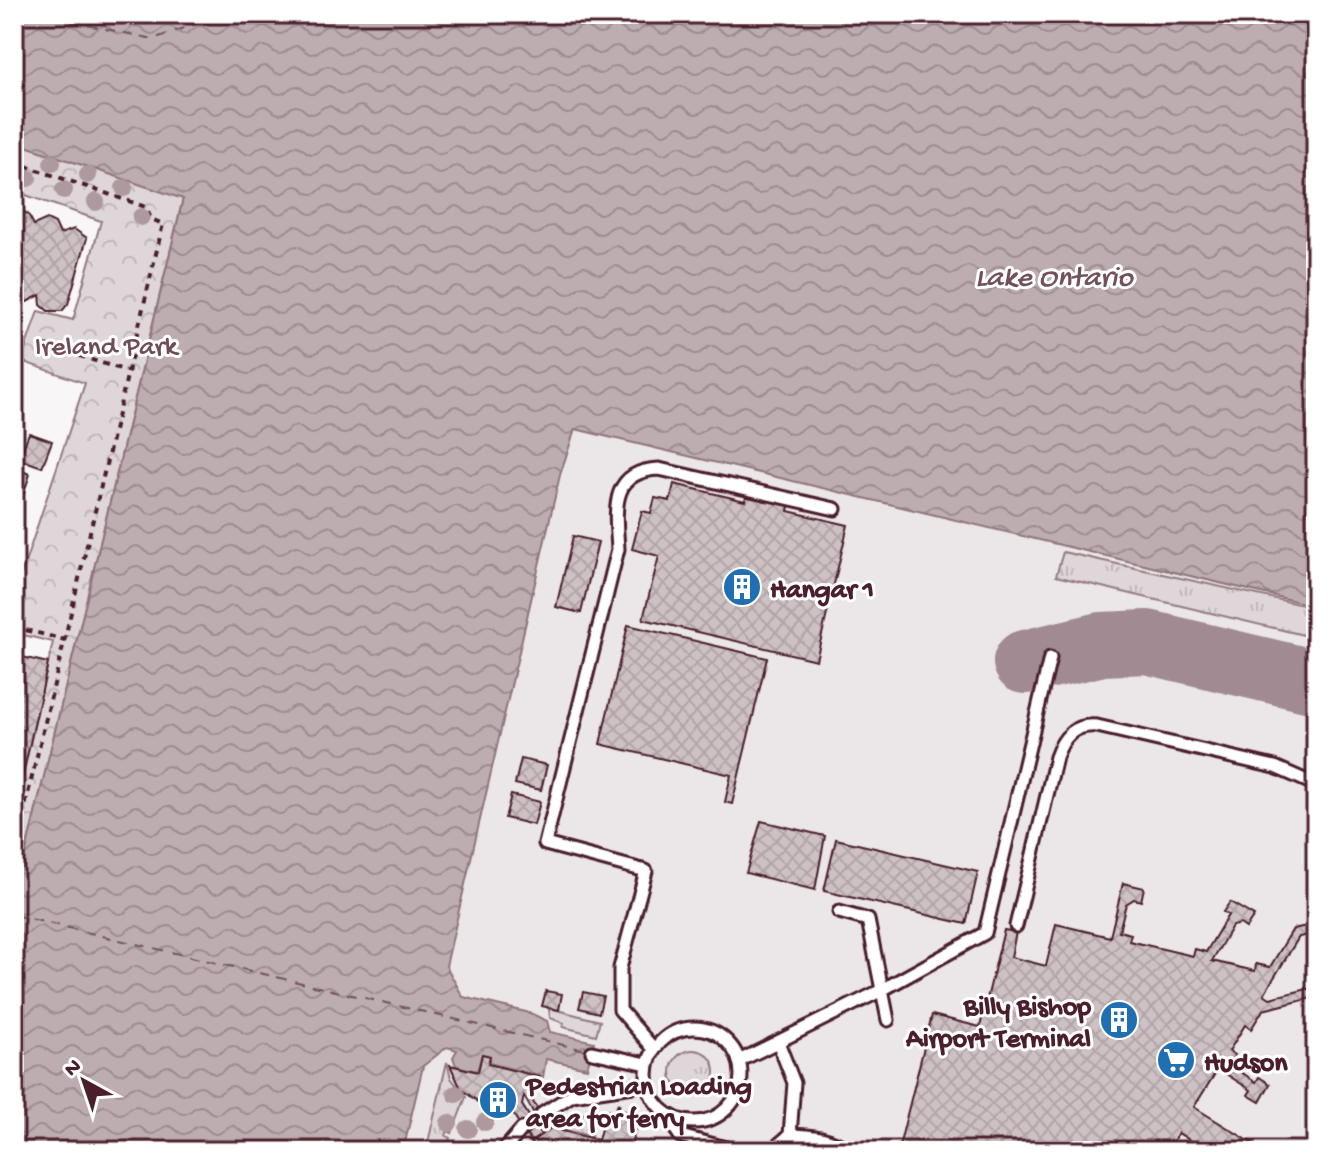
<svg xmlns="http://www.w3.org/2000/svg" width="1330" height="1165" font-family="'Gochi Hand',sans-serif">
	<defs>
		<pattern id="grass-tufts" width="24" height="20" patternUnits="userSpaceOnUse" patternTransform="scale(2)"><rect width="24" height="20" fill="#ded6d9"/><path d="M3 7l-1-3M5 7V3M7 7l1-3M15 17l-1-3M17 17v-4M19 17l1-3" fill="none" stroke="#c0b7ba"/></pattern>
		<pattern id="park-crowns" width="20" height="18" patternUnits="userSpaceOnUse" patternTransform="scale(2)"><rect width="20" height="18" fill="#ded6d9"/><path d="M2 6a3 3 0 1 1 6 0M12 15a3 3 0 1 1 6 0" fill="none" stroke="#c0b7ba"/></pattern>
		<pattern id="water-waves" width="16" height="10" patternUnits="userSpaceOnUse" patternTransform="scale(2)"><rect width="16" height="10" fill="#bdadb0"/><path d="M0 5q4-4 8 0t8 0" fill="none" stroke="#9c8c8f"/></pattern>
		<pattern id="building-cross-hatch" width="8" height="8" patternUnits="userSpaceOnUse" patternTransform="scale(2)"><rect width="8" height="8" fill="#cdc1c4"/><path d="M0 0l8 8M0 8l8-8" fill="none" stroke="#b2a5a9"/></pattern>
	</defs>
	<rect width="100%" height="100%" fill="#f8f6f7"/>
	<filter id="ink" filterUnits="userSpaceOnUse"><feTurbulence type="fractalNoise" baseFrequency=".0125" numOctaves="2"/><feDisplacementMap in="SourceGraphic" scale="16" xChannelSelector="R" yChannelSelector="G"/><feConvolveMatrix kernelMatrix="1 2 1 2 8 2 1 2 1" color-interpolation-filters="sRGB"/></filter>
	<g filter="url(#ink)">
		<polygon fill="#ebe6e8" points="574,429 1316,606 1316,1151 403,1151 423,1066 447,1047 491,1056 489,1063 543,1076 546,1059 593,1042 550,1032 547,1021 530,1013 463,997 446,966 560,475"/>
		<g fill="url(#grass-tufts)" stroke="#947a82" stroke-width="2">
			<polygon points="1063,552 1316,608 1316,638 1056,576"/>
			<polygon points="549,1008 600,1021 596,1035 563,1027 564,1023 550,1018"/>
			<circle cx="693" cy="1072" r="22"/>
			<polygon points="447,1062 451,1078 466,1097 452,1133 448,1131 446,1136 450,1138 446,1151 426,1151"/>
			<polygon points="586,1113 595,1120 591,1136 562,1129 568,1119"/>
		</g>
		<polygon fill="url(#park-crowns)" stroke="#947a82" stroke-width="2" points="14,142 183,198 22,868 14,873 14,815 53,642 14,633 14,596 85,383 21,361 38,311 73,320 101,221 14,191"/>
		<polygon fill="url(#water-waves)" stroke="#8f747b" stroke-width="2" points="14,14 1316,14 1316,606 575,429 560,475 446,966 463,997 530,1013 547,1021 550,1032 594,1042 587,1068 546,1059 543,1077 489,1063 490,1056 482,1054 477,1071 456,1066 453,1057 457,1050 447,1047 423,1066 403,1151 14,1151 14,873 22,868 183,199 14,142"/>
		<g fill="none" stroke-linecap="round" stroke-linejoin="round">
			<g stroke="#72515a" stroke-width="2" stroke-dasharray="10 8" stroke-linecap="butt">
				<polyline points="35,14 153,39 224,14"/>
				<polyline points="14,915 589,1051"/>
			</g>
			<polyline stroke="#a18a91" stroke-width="64" points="1025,662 1102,644 1147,642 1316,682"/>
		</g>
		<g fill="url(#building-cross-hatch)" stroke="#4a1f2b" stroke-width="2">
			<polygon points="20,210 28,214 34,225 47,219 55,223 60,234 74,229 87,238 68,304 62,311 48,311 41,305 40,295 25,303 14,296 14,211"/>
			<polygon points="29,433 52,441 42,467 19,459"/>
			<polygon points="14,468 30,474 14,523"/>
			<polygon points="674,484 745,501 747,492 790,502 788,511 848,525 816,660 643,619 659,556 632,549 642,511 651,513 655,498 670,501"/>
			<polygon points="573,536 598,542 581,613 556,607"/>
			<polygon points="628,625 767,658 732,804 725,802 731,775 600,744"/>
			<polygon points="14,655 48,663 14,814"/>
			<polygon points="521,759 547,765 541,790 515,784"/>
			<polygon points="511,795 540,802 534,825 505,818"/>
			<polygon points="761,821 825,836 815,890 746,873"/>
			<polygon points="836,839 978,872 966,924 824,891"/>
			<polygon points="1123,883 1144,888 1141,901 1134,899 1126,904 1119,931 1131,934 1129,941 1193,956 1195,949 1206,952 1228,915 1223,912 1230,902 1254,916 1246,928 1240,924 1232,926 1212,961 1255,971 1256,964 1270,967 1293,929 1316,924 1316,934 1299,937 1264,994 1270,998 1316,987 1316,997 1263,1010 1251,1029 1245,1025 1229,1051 1235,1055 1229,1064 1256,1082 1259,1077 1270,1084 1260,1102 1248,1095 1251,1090 1218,1069 1194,1107 1265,1151 1207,1151 1178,1133 1167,1151 898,1151 932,1015 980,1027 1004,930 1016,932 1011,957 1046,966 1056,924 1110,937"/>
			<polygon points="546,991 562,994 559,1010 542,1006"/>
			<polygon points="583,992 603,996 599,1013 579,1008"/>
			<polygon points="482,1054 490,1056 488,1064 540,1077 533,1102 551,1128 544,1132 524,1096 522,1105 541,1135 531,1142 511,1111 484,1106 461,1089 450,1065 478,1072"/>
			<polygon points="606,1110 638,1118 631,1147 646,1151 536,1151 531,1142 551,1128 598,1140"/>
		</g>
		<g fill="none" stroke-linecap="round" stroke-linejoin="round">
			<defs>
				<g id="lane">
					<polyline points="839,912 868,920 888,1020"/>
					<path d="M 1016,926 L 1056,757 C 1063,737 1074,724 1097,726 L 1275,767 L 1316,785"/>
					<circle cx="694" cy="1075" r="47"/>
					<path d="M 654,1049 L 620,1010 L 620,968 L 646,871 L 545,844 L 618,549 C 616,513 608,471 659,469 L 835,509"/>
					<polyline points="592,1052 647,1064"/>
					<polyline points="739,1061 880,991 985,933 1050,658"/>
					<polyline points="542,1114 572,1095 647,1084"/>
					<polyline points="666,1115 680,1136 738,1151"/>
					<path d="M 790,1135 C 813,1136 831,1137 849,1151"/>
					<polyline points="791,1136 818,1151"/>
					<polyline points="503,1151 522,1129"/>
					<polyline points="771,1151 790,1135 794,1083 778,1042"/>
				</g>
			</defs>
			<use href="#lane" stroke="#4a1f2b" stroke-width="17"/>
			<g stroke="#4a1f2b" stroke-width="4" stroke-dasharray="6 6" stroke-linecap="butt">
				<polyline points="14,162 146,207 151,219 163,224 14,853"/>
				<polyline points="45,345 130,372"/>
				<polyline points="14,627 65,640"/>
				<polyline points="619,1103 617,1109 649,1118"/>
			</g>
			<use href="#lane" stroke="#fff" stroke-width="11"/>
		</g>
		<g fill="#ad999e">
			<circle cx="52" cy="163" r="9"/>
			<circle cx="88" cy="175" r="9"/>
			<circle cx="28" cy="178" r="9"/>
			<circle cx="124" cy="188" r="9"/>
			<circle cx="64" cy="190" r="9"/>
			<circle cx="96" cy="202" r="9"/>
			<circle cx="141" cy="217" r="9"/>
			<circle cx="456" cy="1094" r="9"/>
			<circle cx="485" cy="1122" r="9"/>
			<circle cx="449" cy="1123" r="9"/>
			<circle cx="468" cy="1129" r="9"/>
		</g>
	</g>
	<defs>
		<symbol id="building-disc" viewBox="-11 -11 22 22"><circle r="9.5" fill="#1f6fb2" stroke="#fff"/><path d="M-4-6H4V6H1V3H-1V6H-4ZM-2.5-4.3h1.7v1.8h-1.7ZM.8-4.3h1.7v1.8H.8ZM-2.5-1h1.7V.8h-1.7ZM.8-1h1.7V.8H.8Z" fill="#fff"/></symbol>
		<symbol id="supermarket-disc" viewBox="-11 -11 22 22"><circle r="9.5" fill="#1f6fb2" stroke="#fff"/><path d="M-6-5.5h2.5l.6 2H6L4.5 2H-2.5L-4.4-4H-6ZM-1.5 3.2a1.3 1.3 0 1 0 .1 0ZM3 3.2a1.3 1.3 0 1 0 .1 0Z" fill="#fff"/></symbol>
	</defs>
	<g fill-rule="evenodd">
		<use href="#building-disc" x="720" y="565" width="44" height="44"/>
		<use href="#building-disc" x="1097" y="998" width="44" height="44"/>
		<use href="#supermarket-disc" x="1154" y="1038" width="44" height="44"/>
		<use href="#building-disc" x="476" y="1078" width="44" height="44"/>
	</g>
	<g text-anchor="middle" stroke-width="6" stroke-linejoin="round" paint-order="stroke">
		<g font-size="28" fill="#6f4d56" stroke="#fff">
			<text x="106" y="354">Ireland Park</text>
		</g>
		<g font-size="28" font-weight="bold" fill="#4a1f2b" stroke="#fff" text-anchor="start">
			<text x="770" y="597">Hangar 1</text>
			<text x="1091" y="1014" text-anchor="end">Billy Bishop<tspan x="1091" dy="32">Airport Terminal</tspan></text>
			<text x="1204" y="1070">Hudson</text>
			<text x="526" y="1094">Pedestrian Loading<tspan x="526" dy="32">area for ferry</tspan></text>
		</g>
		<g font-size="30" font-style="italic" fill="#72515a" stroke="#fff">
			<text x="1054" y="285">Lake Ontario</text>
		</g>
	</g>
	<rect width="1330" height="1165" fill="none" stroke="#fff" stroke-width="48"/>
	<rect x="24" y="24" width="1282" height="1117" fill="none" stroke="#4a1f2b" stroke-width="3" filter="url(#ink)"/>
	<g transform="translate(84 1081) rotate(320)" stroke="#ffffff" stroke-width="6" paint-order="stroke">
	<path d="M0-6L14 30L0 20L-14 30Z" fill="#4a1f2b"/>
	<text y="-12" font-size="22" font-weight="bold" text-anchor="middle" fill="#4a1f2b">N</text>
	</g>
</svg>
